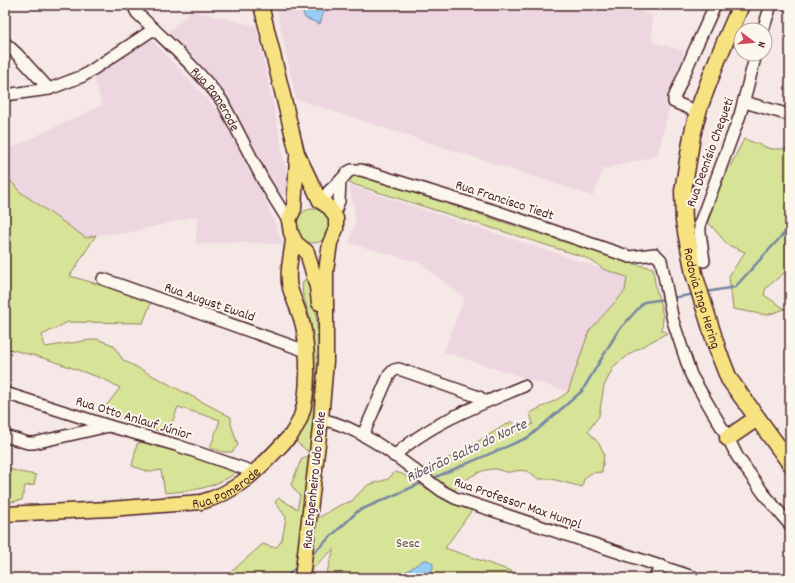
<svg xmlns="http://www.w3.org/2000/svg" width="795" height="583" font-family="Dekko,sans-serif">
	<rect width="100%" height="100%" fill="#f5e8e6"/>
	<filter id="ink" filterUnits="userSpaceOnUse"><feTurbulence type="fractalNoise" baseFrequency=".025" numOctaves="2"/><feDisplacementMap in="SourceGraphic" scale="8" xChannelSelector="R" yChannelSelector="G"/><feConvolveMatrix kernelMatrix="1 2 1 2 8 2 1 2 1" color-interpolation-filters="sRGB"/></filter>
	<g filter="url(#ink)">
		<g fill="#edd6df">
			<polygon points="276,5 619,5 652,15 652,42 684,51 657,156 603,169 593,196 296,99"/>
			<polygon points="192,11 256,26 280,137 289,188 289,193 287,196 283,196 278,193 269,182 223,96 210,78 194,60 166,34"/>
			<polygon points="149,37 219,112 266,201 283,244 225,242 208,244 196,243 197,216 127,233 96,235 86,238 19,191 5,174 5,151 102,105 93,74"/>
			<polygon points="349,185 627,277 625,291 589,331 568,392 444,352 464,298 421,263 349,243 356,218"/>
		</g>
		<g fill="#d7e396" stroke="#908160">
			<polygon points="744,139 771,149 790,149 790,268 766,288 764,295 785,309 767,315 733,309 729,276 745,252 728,245 708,222 717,192"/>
			<polygon points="5,174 19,191 86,238 96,235 70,276 152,300 143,323 68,322 42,335 45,347 97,339 113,345 123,360 231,417 231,424 238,445 232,452 224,452 210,448 220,420 178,407 168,434 102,411 120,388 106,380 47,359 5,348"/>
			<path d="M 354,175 L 368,178 L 629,263 L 653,268 C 654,276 655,285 657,293 C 660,304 666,318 661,329 L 667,333 L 634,351 L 614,366 L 604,386 L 599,416 L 588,431 L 600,445 L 604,454 L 602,472 L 591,473 L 584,479 L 582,487 L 552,479 L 538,479 C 531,472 525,469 516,471 C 513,471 510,473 507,472 C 503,472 499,469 495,469 C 478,469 464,480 452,492 L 423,471 L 462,451 L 512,421 L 521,432 L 533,424 L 530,413 L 558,399 L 568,392 L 589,331 L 625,291 L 627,277 L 603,269 L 597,264 L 584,257 L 346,182 L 347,179 Z"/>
			<circle cx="313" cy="226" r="17"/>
			<path d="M 308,278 L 316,308 L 319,355 L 315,410 L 310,453 L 295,441 L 300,434 C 307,406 314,380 314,351 C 313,339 312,326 309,314 C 306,303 300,293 303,281 Z"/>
			<path d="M 142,442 L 193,456 L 234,470 L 234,474 C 209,490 194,490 165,493 L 161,470 L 150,472 L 132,466 L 137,444 Z"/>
			<polygon points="310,455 313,455 303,514 320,517 340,505 352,501 358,494 368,485 388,479 395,472 402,474 426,488 472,510 445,548 531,578 325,578 334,549 318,563 305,578 224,578 263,544 271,547 277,547 282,540 286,517 275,502 279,498 297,509 300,496 291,485 301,460"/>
			<polygon points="5,467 19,472 36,475 34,485 25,486 22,500 5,503"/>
		</g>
		<g fill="#95cdf4" stroke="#7787a4">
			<polygon points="305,5 326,5 320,24 305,18 303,13"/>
			<path d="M 424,560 L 428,560 L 433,564 C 435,581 412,578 401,578 L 404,573 Z"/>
		</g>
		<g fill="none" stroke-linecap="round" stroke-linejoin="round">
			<g stroke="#7787a4" stroke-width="2.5">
				<polyline points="706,292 735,287 790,227"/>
				<polyline points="672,298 695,294"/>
				<polyline points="431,479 529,437 582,391 618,331 644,302 665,299"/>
				<polyline points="311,555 358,511 424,482"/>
				<polyline points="285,578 298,566"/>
			</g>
			<defs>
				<g id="minor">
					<path id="s1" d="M 133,5 L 137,13 C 166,41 198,69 222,101 L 263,180 L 289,222"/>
					<polyline points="763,30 771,5"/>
					<polyline points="5,43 17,54 49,89"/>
					<polyline points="5,95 49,89 83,76 154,29"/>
					<polyline points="744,102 790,115"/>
					<polyline points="698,112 674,102 674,98 695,49 715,5"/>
					<polyline points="323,202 329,191 340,181 348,172 352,170 361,170 495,211 630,257 655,254 661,260 673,321 691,375 728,438 737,456 764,494 790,525"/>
					<polyline points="334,214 339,201 340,181"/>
					<polyline points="704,261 700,233 700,223 740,115 756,54"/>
					<polyline points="103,279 306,351"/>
					<polyline points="5,393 109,426 176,445 254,472"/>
					<path d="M 321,419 C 367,429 405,464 442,491 L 455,498 L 696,578"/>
					<polyline points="363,435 389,375 394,370 399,369 479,397 486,402"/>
					<polyline points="5,436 28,443 34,443 109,426"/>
					<path d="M 394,456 C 430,423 479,405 524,386"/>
					<polyline points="654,578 662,566"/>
				</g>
				<g id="major">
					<polyline points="261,5 297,153 320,201 330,208 336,218 336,229 330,243 326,271 326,361 321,419 302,578"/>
					<polyline points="297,157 294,209 289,220 290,227 291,233 296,243 307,252 317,287 319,303"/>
					<path id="s2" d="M 5,514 L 110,509 L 201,502 C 242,491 263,464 291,435 C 295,429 299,423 301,416 C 309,395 308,354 304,331 C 302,316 294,302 290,288 C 286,272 292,254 293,239"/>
				</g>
				<g id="highway">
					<path id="s3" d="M 741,5 L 718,58 L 699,108 L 692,136 L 683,191 L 684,221 L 694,274 L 718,351 L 729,379 L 790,463"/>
					<polyline points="728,438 757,418"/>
				</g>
			</defs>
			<use href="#minor" stroke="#4a1f2b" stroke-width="14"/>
			<use href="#major" stroke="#4a1f2b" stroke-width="17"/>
			<use href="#highway" stroke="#4a1f2b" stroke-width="19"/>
			<use href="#minor" stroke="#fbf7ec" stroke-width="11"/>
			<use href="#major" stroke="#f6e281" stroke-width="14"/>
			<use href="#highway" stroke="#f6e281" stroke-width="16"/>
		</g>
	</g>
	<g text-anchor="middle" stroke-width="4" stroke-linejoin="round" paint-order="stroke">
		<g font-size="14" fill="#4a1f2b" stroke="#fbf7ec">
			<text dy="5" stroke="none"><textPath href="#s1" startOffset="126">Rua Pomerode</textPath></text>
			<text transform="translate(709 152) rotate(-70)" y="5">Rua Deonísio Chequeti</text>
			<text transform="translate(505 199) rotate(18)" y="5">Rua Francisco Tiedt</text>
			<text dy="5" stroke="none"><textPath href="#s3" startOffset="305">Rodovia Ingo Hering</textPath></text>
			<text transform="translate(210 301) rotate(19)" y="5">Rua August Ewald</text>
			<text transform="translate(134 417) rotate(17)" y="5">Rua Otto Anlauf Júnior</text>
			<text transform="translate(313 480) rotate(-84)" y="5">Rua Engenheiro Udo Deeke</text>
			<text dy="5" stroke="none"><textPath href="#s2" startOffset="225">Rua Pomerode</textPath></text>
			<text transform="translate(518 502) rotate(19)" y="5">Rua Professor Max Humpl</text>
		</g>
		<g font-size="14" fill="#6d5046" stroke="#fbf7ec">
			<text x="408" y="547">Sesc</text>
		</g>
		<g font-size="15" font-style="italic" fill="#605367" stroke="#fbf7ec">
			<text transform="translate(466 450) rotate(-25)" y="5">Ribeirão Salto do Norte</text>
		</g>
	</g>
	<rect width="795" height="583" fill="none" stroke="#fbf7ec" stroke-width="20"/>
	<rect x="10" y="10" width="775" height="563" fill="none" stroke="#4a1f2b" stroke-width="1.5" filter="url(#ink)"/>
	<g transform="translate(753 42) rotate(106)"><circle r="19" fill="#fbf7ec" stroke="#b4a19f"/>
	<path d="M0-3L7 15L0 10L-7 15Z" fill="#d1495b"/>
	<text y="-6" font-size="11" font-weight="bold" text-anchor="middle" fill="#4a1f2b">N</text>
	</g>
</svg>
